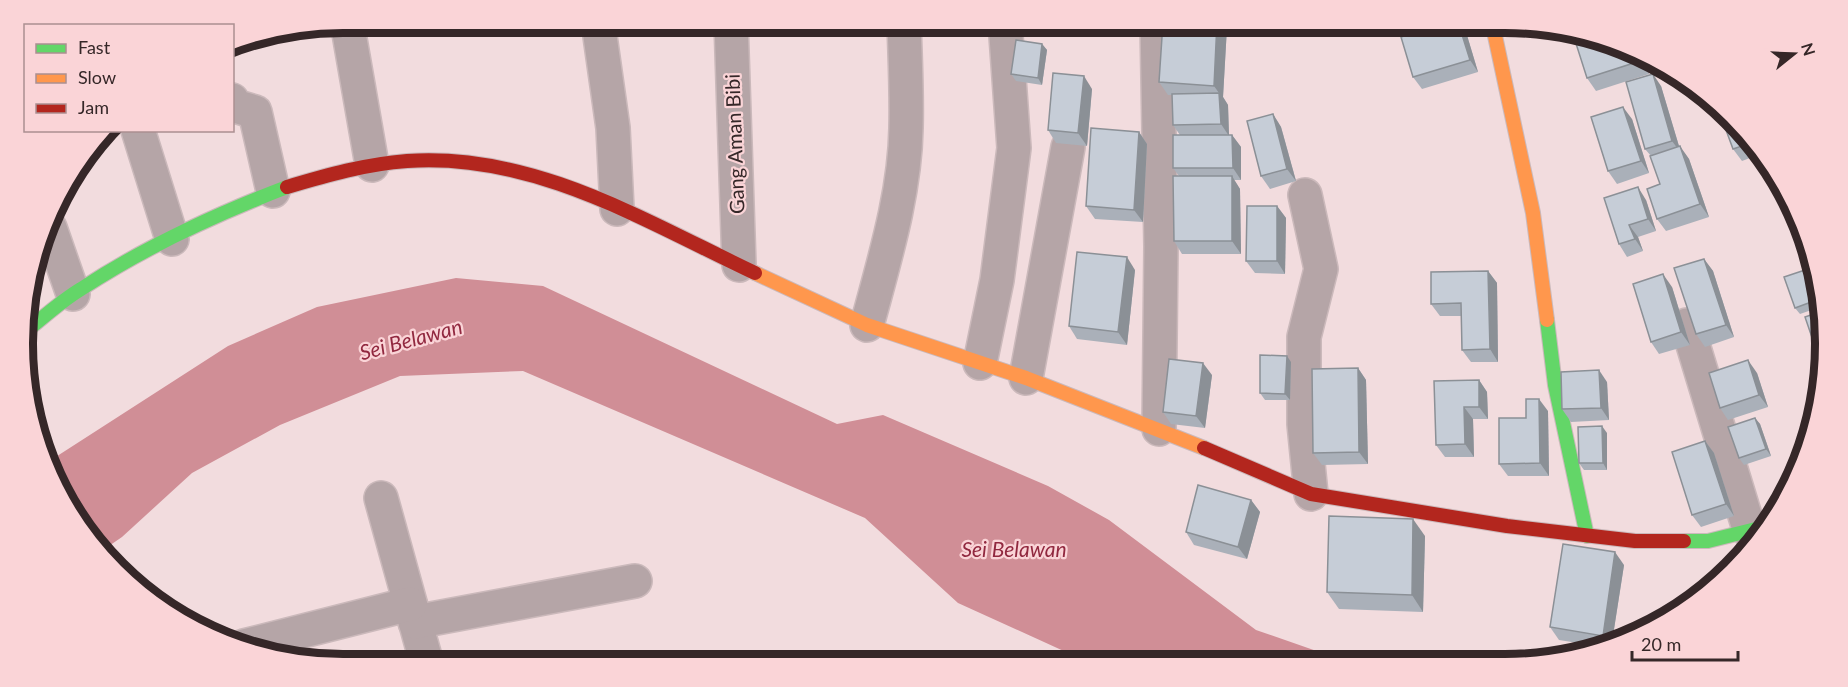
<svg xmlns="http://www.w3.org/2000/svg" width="1848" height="687" font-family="Lato,sans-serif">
	<rect width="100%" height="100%" fill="#f2dcde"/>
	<polygon fill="#d08e96" points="456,278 543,286 837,424 883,415 1048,486 1109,520 1256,630 1348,662 1090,663 958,603 865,518 523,371 400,376 280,425 192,473 122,537 103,550 76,522 51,460 228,346 317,307"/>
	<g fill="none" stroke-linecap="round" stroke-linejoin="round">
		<defs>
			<g id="street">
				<polyline points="347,22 372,165"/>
				<polyline points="598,22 613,128 617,209"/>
				<polyline points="731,22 739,265"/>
				<polyline points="1157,22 1161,247 1159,429"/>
				<polyline points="232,100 235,106 255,112 273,191"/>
				<polyline points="138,130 172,239"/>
				<polyline points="1305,195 1321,269 1304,337 1304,424 1311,494"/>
				<polyline points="50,228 73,294"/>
				<path d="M 867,325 C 884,261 905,194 906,128 C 907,93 905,57 904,22"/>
				<polyline points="1687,325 1750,532"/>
				<polyline points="980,363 997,280 1014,148 1005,22"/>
				<polyline points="1026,378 1068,147"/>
				<polyline points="381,498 427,664"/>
				<polyline points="415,622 635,581"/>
				<polyline points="244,646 410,604"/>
			</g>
			<g id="fast">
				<polyline points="1547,320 1555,385 1587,536"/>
				<path d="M 26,331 C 44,317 61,301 81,289 C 142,249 219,213 287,187"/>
				<polyline points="1684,541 1708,541 1764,527"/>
			</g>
			<g id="slow">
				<polyline points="1492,22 1533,213 1547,320"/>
				<polyline points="755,273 867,325 1026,378 1204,448"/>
			</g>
			<g id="jam">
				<path d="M 287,187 C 327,175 366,164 407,161 C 533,152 645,221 755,273"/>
				<polyline points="1204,448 1311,494 1507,526 1635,541 1684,541"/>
			</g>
		</defs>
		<use href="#street" stroke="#cbb9bb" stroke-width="36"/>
		<use href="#fast" stroke="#cbb9bb" stroke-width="16"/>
		<use href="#slow" stroke="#cbb9bb" stroke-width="16"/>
		<use href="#jam" stroke="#cbb9bb" stroke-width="16"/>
		<use href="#street" stroke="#b5a5a7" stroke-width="33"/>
		<use href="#fast" stroke="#63d668" stroke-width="14"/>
		<use href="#slow" stroke="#ff974d" stroke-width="14"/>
		<use href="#jam" stroke="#b3261e" stroke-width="14"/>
	</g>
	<g fill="#aab0b9">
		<polygon points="1163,22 1224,22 1227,27 1223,97 1228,105 1229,135 1232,135 1241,147 1241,180 1234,180 1240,189 1241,254 1182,254 1174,241 1179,176 1173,168 1180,135 1173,125 1172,95 1168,95 1159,82"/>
		<polygon points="1400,22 1439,22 1406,33 1402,27"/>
		<polygon points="1466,32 1478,72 1422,89 1413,77"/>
		<polygon points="1588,34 1645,62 1649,74 1596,91 1587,78"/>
		<polygon points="1042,44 1047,50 1042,85 1016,81 1011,74"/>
		<polygon points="1661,86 1679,146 1689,159 1709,217 1666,231 1657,219 1660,184 1651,156 1645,149"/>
		<polygon points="1092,89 1087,146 1056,143 1048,130"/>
		<polygon points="1719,111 1758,155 1742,161 1733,149"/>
		<polygon points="1273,114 1281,127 1296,181 1270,189 1261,176"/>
		<polygon points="1632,119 1649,173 1617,184 1608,171"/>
		<polygon points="1139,132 1147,144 1143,222 1095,219 1086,206"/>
		<polygon points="1604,198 1646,200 1656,231 1638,237 1643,251 1627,257 1619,244"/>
		<polygon points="1277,206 1286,218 1285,274 1255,273 1246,261"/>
		<polygon points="1704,259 1713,271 1734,337 1705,347 1696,334"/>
		<polygon points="1811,268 1823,302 1823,306 1800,314 1795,308"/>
		<polygon points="1135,270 1127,345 1077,339 1069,326"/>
		<polygon points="1488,271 1497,283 1498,362 1471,362 1462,350 1461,316 1440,316 1431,304"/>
		<polygon points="1672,287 1690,345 1659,354 1651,342"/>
		<polygon points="1291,362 1290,400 1265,400 1260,393"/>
		<polygon points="1358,368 1366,380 1368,464 1322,465 1313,453"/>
		<polygon points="1757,373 1768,407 1728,420 1720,408"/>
		<polygon points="1212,375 1205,428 1171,424 1163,412"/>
		<polygon points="1479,380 1487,392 1488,419 1473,419 1474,457 1445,457 1436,445"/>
		<polygon points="1607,382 1609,420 1571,422 1562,409"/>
		<polygon points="1548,411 1549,476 1508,476 1499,464 1526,418"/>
		<polygon points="1755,418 1760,424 1771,456 1744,465 1739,458"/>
		<polygon points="1607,433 1607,470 1584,470 1579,463"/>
		<polygon points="1705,441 1714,453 1734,516 1701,527 1692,515"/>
		<polygon points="1251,500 1260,512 1247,559 1194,545 1186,532"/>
		<polygon points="1425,536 1423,612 1339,609 1327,592"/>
		<polygon points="1624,565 1612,642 1597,646 1559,640 1550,627"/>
	</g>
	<g fill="#8b9096">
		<polygon points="1217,22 1224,22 1227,27 1223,97 1228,105 1229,136 1221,124 1219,93 1214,86"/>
		<polygon points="1458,22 1459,22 1466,32 1478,72 1470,60"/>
		<polygon points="1042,44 1047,50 1042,85 1038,78"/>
		<polygon points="1639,59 1645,62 1649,74 1640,61"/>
		<polygon points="1653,74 1661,86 1681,153 1672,141"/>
		<polygon points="1084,76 1092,89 1087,146 1078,133"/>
		<polygon points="1623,107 1632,119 1649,173 1641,161"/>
		<polygon points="1273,114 1281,127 1296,181 1287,169"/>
		<polygon points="1139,132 1147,144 1143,222 1134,210"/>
		<polygon points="1232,135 1241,147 1241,180 1233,168"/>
		<polygon points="1680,146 1689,159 1709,217 1700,204"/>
		<polygon points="1232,176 1240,189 1241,254 1232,241"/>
		<polygon points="1638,187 1646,200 1656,231 1648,219"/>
		<polygon points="1277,206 1286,218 1285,274 1277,261"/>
		<polygon points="1629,225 1638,237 1643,251 1635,239"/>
		<polygon points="1127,257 1135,270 1127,345 1118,332"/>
		<polygon points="1704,259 1713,271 1734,337 1726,325"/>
		<polygon points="1488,271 1497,283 1498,362 1490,349"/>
		<polygon points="1663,274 1672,287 1690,345 1681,332"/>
		<polygon points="1287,356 1291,362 1290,400 1285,394"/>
		<polygon points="1748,360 1757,373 1768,407 1759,395"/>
		<polygon points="1203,363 1212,375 1205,428 1196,416"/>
		<polygon points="1358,368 1366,380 1368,464 1359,452"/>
		<polygon points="1599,370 1607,382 1609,420 1601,408"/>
		<polygon points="1479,380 1487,392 1488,419 1479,407"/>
		<polygon points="1539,399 1548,411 1549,476 1540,463"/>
		<polygon points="1464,407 1473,419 1474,457 1465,444"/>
		<polygon points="1755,418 1760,424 1771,456 1766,449"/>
		<polygon points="1602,426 1607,433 1607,470 1603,463"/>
		<polygon points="1705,441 1714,453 1734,516 1726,504"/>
		<polygon points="1251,500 1260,512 1247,559 1238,547"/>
		<polygon points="1413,519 1425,536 1423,612 1412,595"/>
		<polygon points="1615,552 1624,565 1612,642 1608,643 1603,636"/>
	</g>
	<g fill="#c6cdd7" stroke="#8b9096" stroke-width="1.5">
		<polygon points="1163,22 1217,22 1214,86 1159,82"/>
		<polygon points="1400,22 1415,22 1402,27"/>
		<polygon points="1448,22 1458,22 1470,60 1413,77 1401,37"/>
		<polygon points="1572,31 1588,34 1639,59 1640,61 1587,78"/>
		<polygon points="1016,40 1042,44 1038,78 1011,74"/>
		<polygon points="1053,73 1084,76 1078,133 1048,130"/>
		<polygon points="1653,74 1672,141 1645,149 1626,82"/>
		<polygon points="1219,93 1221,124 1173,125 1172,94"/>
		<polygon points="1623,107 1641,161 1608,171 1591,117"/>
		<polygon points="1719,111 1748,144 1733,149"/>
		<polygon points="1273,114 1287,169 1261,176 1247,121"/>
		<polygon points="1091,128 1139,132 1134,210 1086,206"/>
		<polygon points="1173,135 1232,135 1233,168 1173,168"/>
		<polygon points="1680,146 1700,204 1657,219 1647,189 1660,184 1650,156"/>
		<polygon points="1173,176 1232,176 1232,241 1174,241"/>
		<polygon points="1638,187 1648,219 1629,225 1635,239 1619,244 1604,198"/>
		<polygon points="1247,206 1277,206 1277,261 1246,261"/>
		<polygon points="1077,252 1127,257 1118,332 1069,326"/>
		<polygon points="1704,259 1726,325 1696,334 1674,268"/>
		<polygon points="1811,268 1822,298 1795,308 1784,277"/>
		<polygon points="1488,271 1490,349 1462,350 1461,303 1431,304 1431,272"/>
		<polygon points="1663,274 1681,332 1651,342 1633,284"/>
		<polygon points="1822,311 1819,358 1805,317"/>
		<polygon points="1260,355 1287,356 1285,394 1260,393"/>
		<polygon points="1169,359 1203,363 1196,416 1163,412"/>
		<polygon points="1748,360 1759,395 1720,408 1709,373"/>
		<polygon points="1358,368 1359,452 1313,453 1312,369"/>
		<polygon points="1599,370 1601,408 1562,409 1561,372"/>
		<polygon points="1479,380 1479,407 1464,407 1465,444 1436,445 1434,381"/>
		<polygon points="1526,399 1539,399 1540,463 1499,464 1499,418 1526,418"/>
		<polygon points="1755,418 1766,449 1739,458 1728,427"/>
		<polygon points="1602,426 1603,463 1579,463 1578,427"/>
		<polygon points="1705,441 1726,504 1692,515 1672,452"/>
		<polygon points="1198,485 1251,500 1238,547 1186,532"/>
		<polygon points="1329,516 1413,519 1412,595 1327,592"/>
		<polygon points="1563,544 1615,552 1603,636 1550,627"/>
		<polygon points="892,660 893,663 882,663"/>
	</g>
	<g text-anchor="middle" stroke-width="4.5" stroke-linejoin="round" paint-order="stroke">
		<g font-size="20" fill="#352728" stroke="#fad4d7">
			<text transform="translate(735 144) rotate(-92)" y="7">Gang Aman Bibi</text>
		</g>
		<g font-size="21" font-style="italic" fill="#91283f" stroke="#fad4d7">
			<text transform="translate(411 340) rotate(-15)" y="7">Sei Belawan</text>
			<text x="1014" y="557">Sei Belawan</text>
		</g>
	</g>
	<path d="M0 0H1848V687H0ZM343 33H1505A310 310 0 0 1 1815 343V344A310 310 0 0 1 1505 654H343A310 310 0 0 1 33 344V343A310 310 0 0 1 343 33Z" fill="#fad4d7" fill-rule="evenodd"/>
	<path fill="none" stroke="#352728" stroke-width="8" d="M343 33H1505A310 310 0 0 1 1815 343V344A310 310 0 0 1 1505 654H343A310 310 0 0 1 33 344V343A310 310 0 0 1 343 33Z"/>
	<rect x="24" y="24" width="210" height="108" fill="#fad4d7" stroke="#ab8f91" stroke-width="1.5"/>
	<rect x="36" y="44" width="30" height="9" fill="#63d668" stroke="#ab8f91" stroke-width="1.5"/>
	<text x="78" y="54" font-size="18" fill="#352728">Fast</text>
	<rect x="36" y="74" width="30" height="9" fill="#ff974d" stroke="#ab8f91" stroke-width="1.5"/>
	<text x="78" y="84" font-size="18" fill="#352728">Slow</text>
	<rect x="36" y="104" width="30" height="9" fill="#b3261e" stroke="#ab8f91" stroke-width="1.5"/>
	<text x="78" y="114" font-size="18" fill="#352728">Jam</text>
	<g transform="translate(1794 54) rotate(72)" stroke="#fad4d7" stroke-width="4.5" paint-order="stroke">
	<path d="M0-4.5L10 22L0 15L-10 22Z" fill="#352728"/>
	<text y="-9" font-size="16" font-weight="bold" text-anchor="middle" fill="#352728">N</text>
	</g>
	<path d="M1632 651v9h106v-9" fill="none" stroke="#352728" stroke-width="3"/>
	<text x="1641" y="651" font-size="18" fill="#352728" stroke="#fad4d7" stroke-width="4.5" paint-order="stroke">20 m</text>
</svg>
